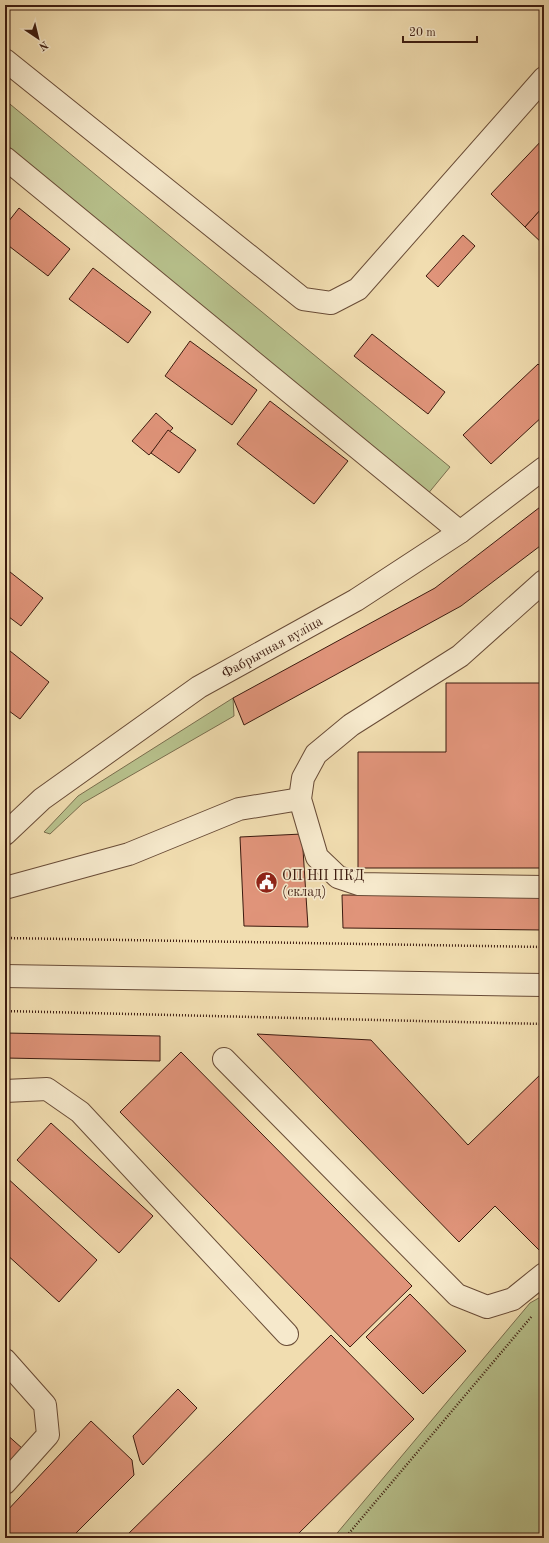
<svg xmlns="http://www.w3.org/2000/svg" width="549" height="1543" font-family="'Old Standard TT',serif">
	<rect width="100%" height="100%" fill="#f1ddb0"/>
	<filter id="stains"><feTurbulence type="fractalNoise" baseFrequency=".005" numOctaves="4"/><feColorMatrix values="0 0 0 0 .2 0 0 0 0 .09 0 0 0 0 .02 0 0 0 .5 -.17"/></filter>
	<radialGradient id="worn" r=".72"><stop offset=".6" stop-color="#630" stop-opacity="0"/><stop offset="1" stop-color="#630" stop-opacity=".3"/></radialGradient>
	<g fill="#b8c28d" stroke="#7a6e4e">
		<polygon points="5,100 450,467 422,501 5,158"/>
		<polygon points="233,698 234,716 83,803 50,834 44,832 78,796"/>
		<polygon points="544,1295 544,1538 333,1538 530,1303"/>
	</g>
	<g fill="#e0947a" stroke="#3c1b0f">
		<polygon points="544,138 544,206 525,227 491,194"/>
		<polygon points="19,208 70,249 48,276 5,243 5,226"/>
		<polygon points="542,208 544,210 544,245 525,227"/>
		<polygon points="463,235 475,246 438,287 426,276"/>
		<polygon points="93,268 151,312 128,343 69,299"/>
		<polygon points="372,334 445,392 428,414 354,356"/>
		<polygon points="190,341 257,390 232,425 165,376"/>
		<polygon points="538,364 544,370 544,415 491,464 463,435"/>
		<polygon points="270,401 348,461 314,504 237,444"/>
		<polygon points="156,413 173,428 149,455 132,441"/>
		<polygon points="168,430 196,450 179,473 151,453"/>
		<polygon points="544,504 544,543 461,606 244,725 233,698 435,588"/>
		<polygon points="5,568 43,598 21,626 5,614"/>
		<polygon points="10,651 49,682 20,719 5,708 5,658"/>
		<polygon points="446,683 544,683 544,868 358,868 358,752 446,752"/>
		<polygon points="302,834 308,927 244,926 240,837"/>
		<polygon points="342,895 544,896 544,930 343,928"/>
		<polygon points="5,1033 160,1036 160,1061 5,1058"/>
		<polygon points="257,1034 371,1040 468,1145 544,1071 544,1255 495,1206 459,1242"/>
		<polygon points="181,1052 412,1286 350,1347 120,1112"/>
		<polygon points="51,1123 153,1216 119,1253 17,1160"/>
		<polygon points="5,1176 97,1260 59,1302 5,1253"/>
		<polygon points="410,1294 466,1351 423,1394 366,1337"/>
		<polygon points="331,1335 414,1419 294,1538 124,1538"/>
		<polygon points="178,1389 197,1408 143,1465 140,1461 133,1436"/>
		<polygon points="91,1421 132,1460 134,1475 71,1538 5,1538 5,1513"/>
		<polygon points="5,1433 23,1449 5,1469"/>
	</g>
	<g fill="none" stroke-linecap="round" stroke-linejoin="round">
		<defs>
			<g id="minor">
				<polyline points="5,60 303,299 331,303 358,289 544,78"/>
				<polyline points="5,158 460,532"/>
				<polyline points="544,581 460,656 351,725 316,754 303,778 300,799 317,857 338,877 359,884 544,887"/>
				<path id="s1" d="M 5,834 L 42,799 L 199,687 L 356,600 L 460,532 L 544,468"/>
				<polyline points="5,888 129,854 239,809 300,799"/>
				<polyline points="5,976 544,985"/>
				<polyline points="224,1059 457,1295 487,1307 513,1299 544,1274"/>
				<polyline points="5,1091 47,1089 80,1112 287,1334"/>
				<polyline points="5,1360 45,1405 48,1435 5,1483"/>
			</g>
		</defs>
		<use href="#minor" stroke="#694c37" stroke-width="24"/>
		<g stroke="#3c1b0f" stroke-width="2.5" stroke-dasharray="1 2" stroke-linecap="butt">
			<polyline points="5,938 544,947"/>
			<polyline points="5,1011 544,1024"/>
			<polyline points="345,1538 532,1316"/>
		</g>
		<use href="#minor" stroke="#f6e9cc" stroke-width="22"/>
	</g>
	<defs>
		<symbol id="civic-disc" viewBox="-11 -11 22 22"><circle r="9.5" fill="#8f2418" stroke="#f6e9cc"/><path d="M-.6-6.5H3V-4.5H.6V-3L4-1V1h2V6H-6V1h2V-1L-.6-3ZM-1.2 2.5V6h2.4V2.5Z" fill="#fff"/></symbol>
	</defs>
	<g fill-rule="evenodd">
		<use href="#civic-disc" x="254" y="870" width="25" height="25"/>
	</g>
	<g text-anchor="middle" stroke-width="3.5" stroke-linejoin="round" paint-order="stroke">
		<g font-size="14" fill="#3c1b0f" stroke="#f6e9cc">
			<text dy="5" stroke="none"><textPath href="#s1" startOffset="327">Фабрычная вуліца</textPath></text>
		</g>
		<g font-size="14" fill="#3c1b0f" stroke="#f6e9cc" text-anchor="start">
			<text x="282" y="880">ОП НII ПКД<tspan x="282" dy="16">(склад)</tspan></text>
		</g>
	</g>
	<rect width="549" height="1543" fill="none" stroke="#f1ddb0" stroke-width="20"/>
	<rect x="6" y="6" width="537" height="1531" fill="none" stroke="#3c1b0f" stroke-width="2"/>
	<rect x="10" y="10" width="529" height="1523" fill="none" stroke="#3c1b0f"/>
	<g transform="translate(38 38) rotate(145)" stroke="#f6e9cc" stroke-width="3" paint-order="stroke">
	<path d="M0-3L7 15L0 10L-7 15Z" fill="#3c1b0f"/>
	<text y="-6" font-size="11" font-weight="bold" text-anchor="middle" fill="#3c1b0f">N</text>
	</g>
	<path d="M403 36v6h74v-6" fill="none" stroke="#3c1b0f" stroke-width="2"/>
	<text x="409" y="36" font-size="12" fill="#3c1b0f" stroke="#f6e9cc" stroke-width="3" paint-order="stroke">20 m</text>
	<rect width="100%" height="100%" filter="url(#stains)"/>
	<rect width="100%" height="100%" fill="url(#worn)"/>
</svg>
